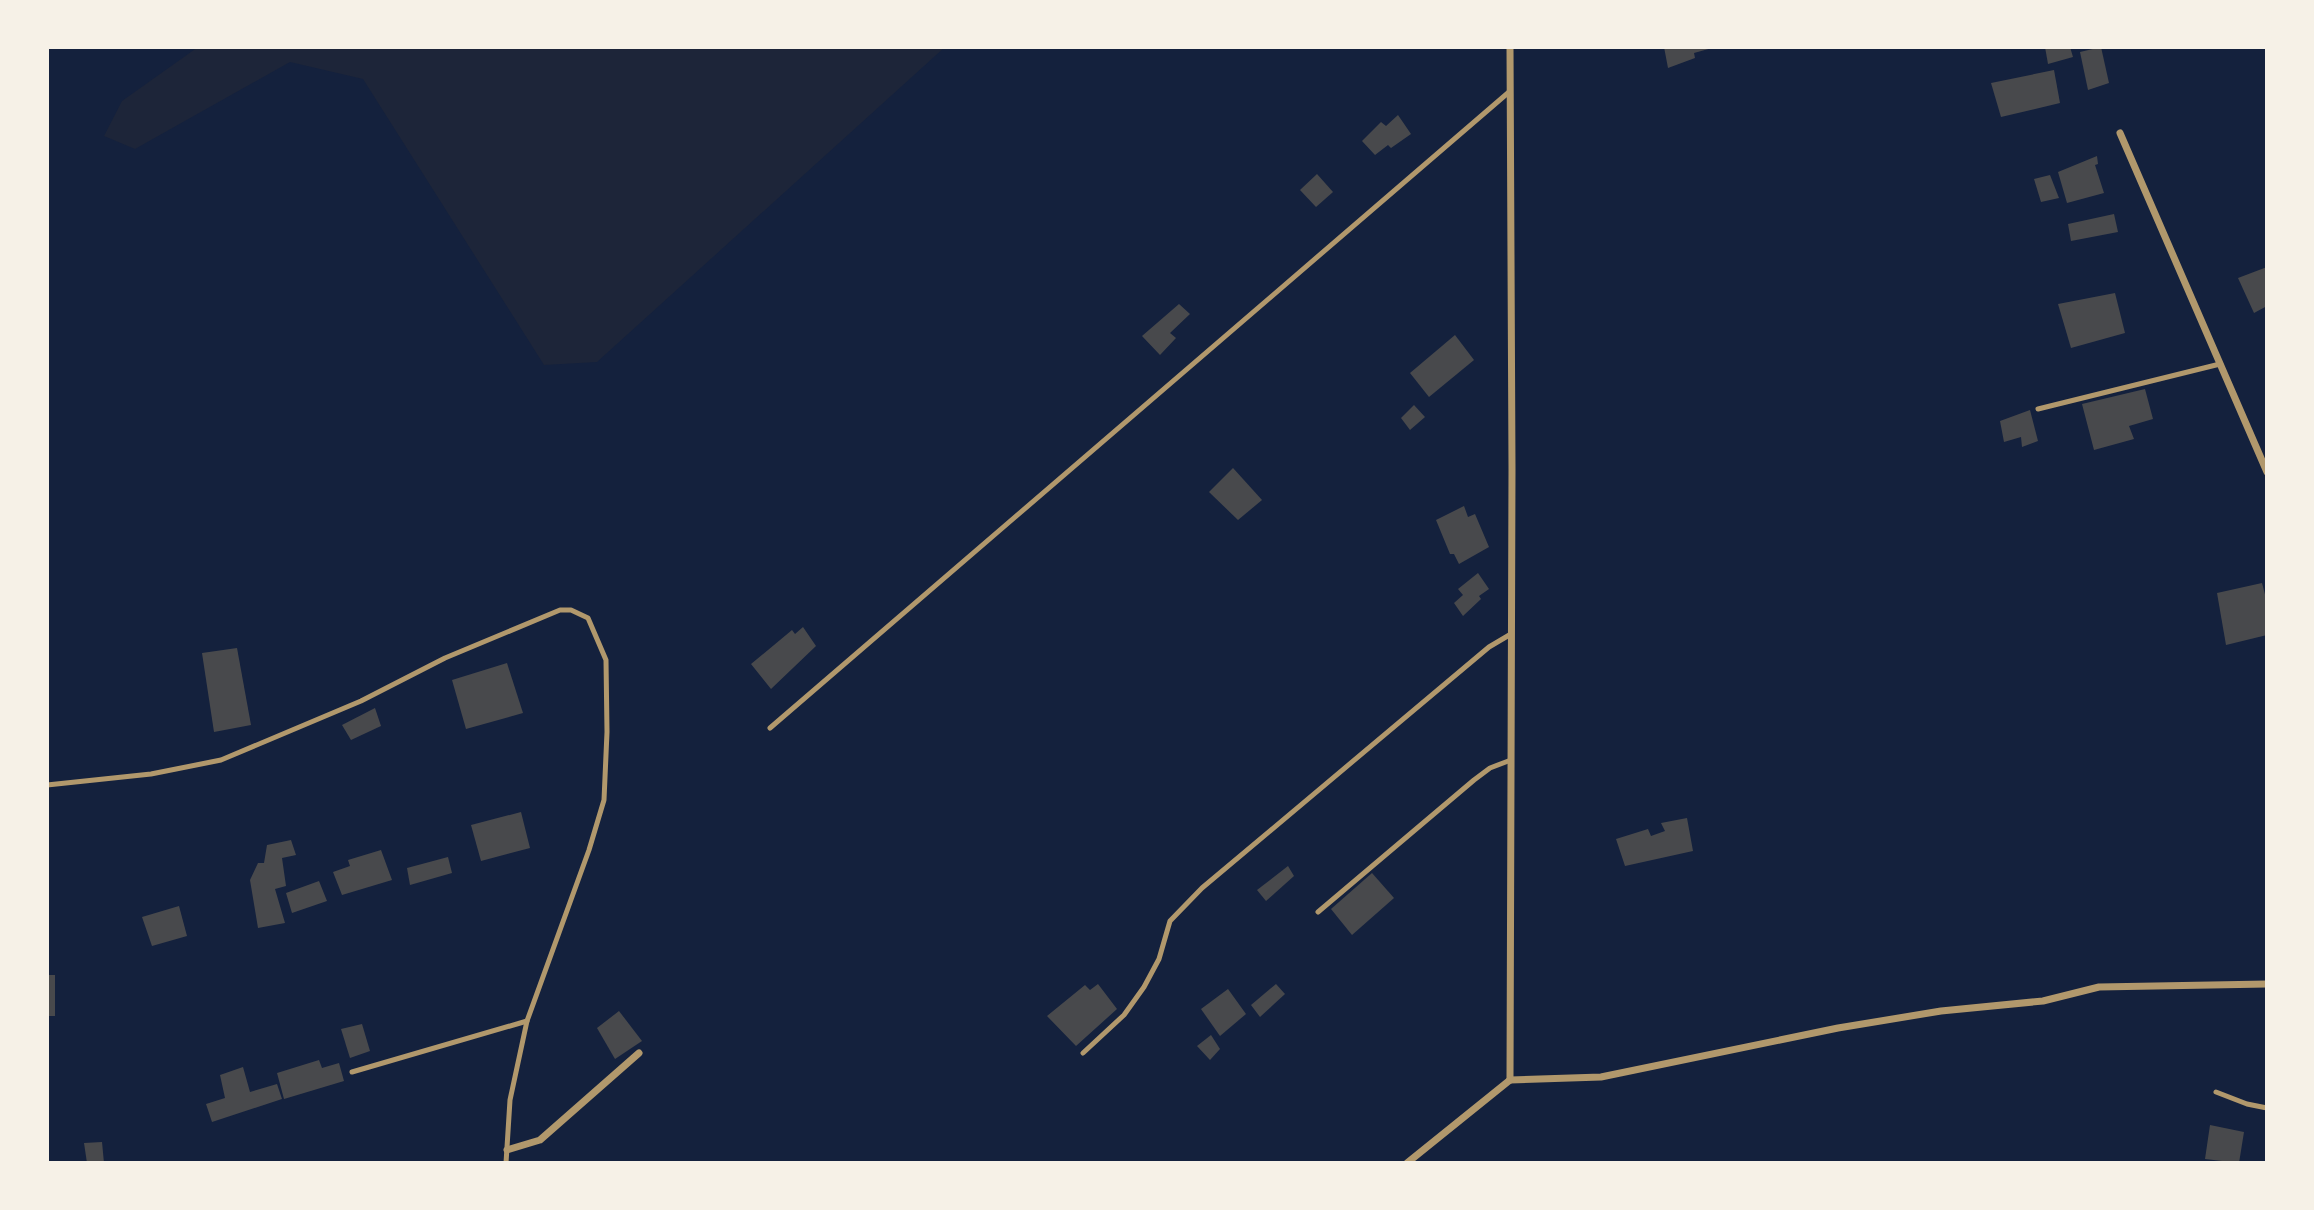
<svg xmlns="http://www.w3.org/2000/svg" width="2314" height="1210" font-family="Figtree,sans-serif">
	<rect width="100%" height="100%" fill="#14213d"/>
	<polygon fill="#1d2539" points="198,47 945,47 597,362 544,365 363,79 290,62 135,149 104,136 122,101"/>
	<g fill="#48494c">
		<polygon points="1664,47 1712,47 1712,48 1694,53 1695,58 1668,68"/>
		<polygon points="2045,47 2070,47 2073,57 2048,64"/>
		<polygon points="2101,47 2109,83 2088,90 2080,52"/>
		<polygon points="2054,70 2060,103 2001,117 1991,83"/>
		<polygon points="1398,115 1411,134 1391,148 1388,145 1375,155 1362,141 1381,122 1386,126"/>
		<polygon points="2097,156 2098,164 2095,165 2104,193 2067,203 2058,172"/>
		<polygon points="1317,174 1333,192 1316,207 1300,190"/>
		<polygon points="2050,175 2059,198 2041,202 2034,179"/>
		<polygon points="2114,214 2118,232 2071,241 2068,224"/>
		<polygon points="2267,267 2267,306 2254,313 2238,278"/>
		<polygon points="2115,293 2125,333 2071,348 2058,304"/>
		<polygon points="1179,304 1190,314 1170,333 1176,338 1160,355 1142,336"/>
		<polygon points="1455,335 1474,360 1429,397 1410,373"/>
		<polygon points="2145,389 2153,419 2129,426 2134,439 2094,450 2082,404"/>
		<polygon points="1414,405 1425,417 1410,430 1401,418"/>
		<polygon points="2030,410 2038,441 2022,447 2021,437 2004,442 2000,421"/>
		<polygon points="1233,468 1262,500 1238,520 1209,492"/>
		<polygon points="1464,506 1468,517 1475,514 1489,547 1459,564 1454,554 1450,554 1436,520"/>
		<polygon points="1478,573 1489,589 1479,596 1481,599 1463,616 1454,603 1463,595 1458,589"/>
		<polygon points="2262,583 2267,602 2267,635 2226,645 2217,593"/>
		<polygon points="803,627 816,646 771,689 751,664 792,630 795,634"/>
		<polygon points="237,648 251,725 214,732 202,653"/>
		<polygon points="507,663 523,713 466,729 452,680"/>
		<polygon points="375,708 381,726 351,740 342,725"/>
		<polygon points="521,812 530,848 481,861 471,825"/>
		<polygon points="1687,818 1693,851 1625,866 1616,839 1648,829 1651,836 1665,831 1661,823"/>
		<polygon points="291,840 296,855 282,858 286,886 275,889 285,923 258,928 250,880 258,863 264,863 267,845"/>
		<polygon points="381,850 392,880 342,895 333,872 350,866 348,860"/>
		<polygon points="448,857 452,873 410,885 407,868"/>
		<polygon points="1288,866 1294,876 1266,901 1257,890"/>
		<polygon points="1372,873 1394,898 1352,935 1331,909"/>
		<polygon points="319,881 327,901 292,913 286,893"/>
		<polygon points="179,906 187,936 152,946 142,917"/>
		<rect x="47" y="975" width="8" height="41"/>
		<polygon points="1098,984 1117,1009 1076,1046 1047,1016 1085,985 1090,990"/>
		<polygon points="1276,984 1285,994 1260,1017 1251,1005"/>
		<polygon points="1228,989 1246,1014 1220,1036 1201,1009"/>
		<polygon points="619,1011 642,1041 615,1059 597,1028"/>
		<polygon points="362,1024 370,1051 350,1058 341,1029"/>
		<polygon points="1211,1035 1220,1049 1210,1060 1197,1046"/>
		<polygon points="319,1060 322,1068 339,1063 344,1081 284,1099 277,1073"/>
		<polygon points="243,1067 250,1092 277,1084 282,1099 212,1122 206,1104 225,1098 220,1075"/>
		<polygon points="2210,1125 2244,1132 2239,1163 2205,1159"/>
		<polygon points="102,1142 104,1163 87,1163 84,1143"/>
	</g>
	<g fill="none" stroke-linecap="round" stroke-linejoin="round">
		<g stroke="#b1986c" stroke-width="5">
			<polyline points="2038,409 2220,364"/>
			<polyline points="770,728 1509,92"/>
			<polyline points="47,785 151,774 221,760 361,701 445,658 560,610 571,610 588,618 606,660 607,732 604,800 589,850 527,1021 510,1100 506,1163"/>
			<polyline points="1318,912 1474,780 1490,768 1511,760"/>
			<polyline points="1083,1053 1124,1015 1144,987 1159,959 1170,921 1202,888 1489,647 1511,634"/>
			<polyline points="352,1072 527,1021"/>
			<polyline points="2216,1092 2247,1104 2267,1108"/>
		</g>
		<g stroke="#b1986c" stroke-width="7">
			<polyline points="1510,47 1512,469 1510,1080"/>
			<polyline points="2120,133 2267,472"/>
			<polyline points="1510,1080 1601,1077 1838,1028 1941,1011 2043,1001 2099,987 2267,984"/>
			<polyline points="507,1150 540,1140 639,1053"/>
			<polyline points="1407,1163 1510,1080"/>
		</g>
	</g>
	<rect width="2314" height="1210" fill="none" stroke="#f6f1e7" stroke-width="98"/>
</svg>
